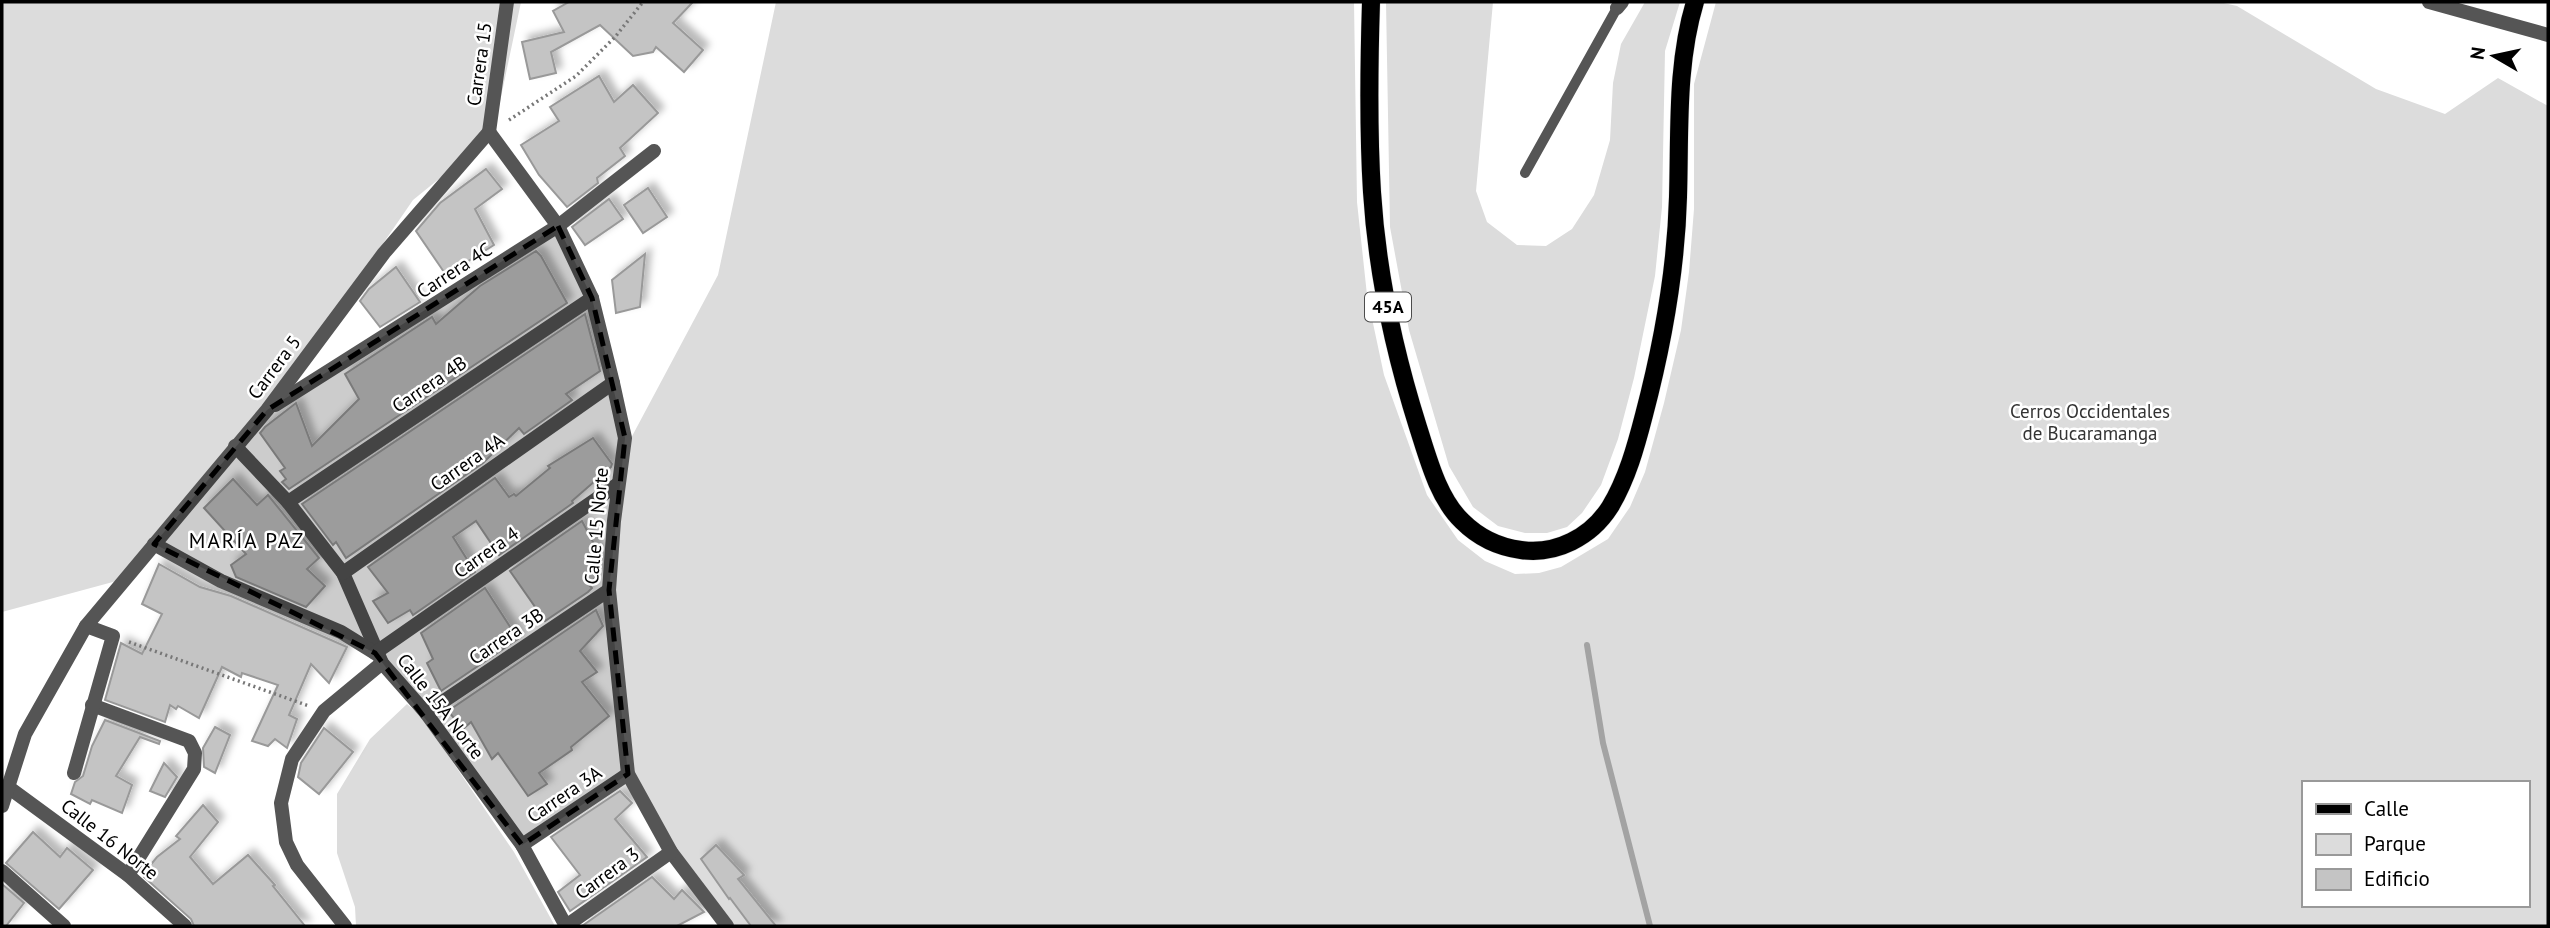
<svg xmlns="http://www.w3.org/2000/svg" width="2550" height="928" font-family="'PT Sans',sans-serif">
	<defs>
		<filter id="shadow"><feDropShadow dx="6" dy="-6" stdDeviation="3.5" flood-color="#0004"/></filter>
	</defs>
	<rect width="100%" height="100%" fill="#fff"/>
	<g fill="#dcdcdc" fill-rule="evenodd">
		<polygon points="2,2 521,2 493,135 413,200 340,306 135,576 2,612"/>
		<path d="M 776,2 L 1354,2 L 1357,202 L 1367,295 L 1384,375 L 1427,495 L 1458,540 L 1485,561 L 1515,574 L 1539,573 L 1561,567 L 1608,539 L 1630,507 L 1645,472 L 1664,403 L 1681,330 L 1689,272 L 1694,209 L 1694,84 L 1716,2 L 2219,2 L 2237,6 L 2376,89 L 2445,114 L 2498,78 L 2548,106 L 2548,926 L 733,926 L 675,850 L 634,781 L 615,592 L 623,487 L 630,440 L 718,275 ZM 2303,783 L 2527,783 L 2527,905 L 2303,905 Z"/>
		<polygon points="1386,2 1493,2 1476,191 1487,222 1517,245 1546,246 1572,229 1594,195 1610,140 1613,83 1621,44 1645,2 1680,2 1665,51 1662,207 1655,276 1634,378 1618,439 1601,485 1582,513 1567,527 1547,533 1525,533 1498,526 1473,507 1449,466 1409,330 1390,227"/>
		<polygon points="407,704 422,717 514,852 555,926 356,926 355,907 337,853 337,794 370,739"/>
	</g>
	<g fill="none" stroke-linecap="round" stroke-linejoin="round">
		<polyline stroke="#a3a3a3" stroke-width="6" points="1587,645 1603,743 1650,926"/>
	</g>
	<g fill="#c4c4c4" stroke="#999" stroke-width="2" filter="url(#shadow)">
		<polygon points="569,2 693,2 673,23 703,50 684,72 656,47 653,52 633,56 600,25 551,52 556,73 530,79 522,42 564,32 553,11"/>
		<polygon points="599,76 614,102 633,85 658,113 620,148 625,156 597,178 598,183 567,207 539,175 521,145 559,121 550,107"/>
		<polygon points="486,169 502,189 475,209 494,245 446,275 416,231 440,203"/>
		<polygon points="648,188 667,217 643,233 624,205"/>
		<polygon points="609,199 623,219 585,245 572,227"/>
		<polygon points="536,251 541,256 567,303 289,489 282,482 286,479 280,471 285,468 260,433 265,427 296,403 312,446 359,399 345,374 432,317 436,324 480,286"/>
		<polygon points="645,254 640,307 616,313 612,280"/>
		<polygon points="396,267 420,302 380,327 360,301 369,289"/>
		<polygon points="585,314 600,371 566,394 572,400 524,434 519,428 483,463 346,558 336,542 333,545 302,504"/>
		<polygon points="593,438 612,464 611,467 572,501 573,503 499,555 476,521 453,537 475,572 413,615 410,610 388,623 373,601 388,593 368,567 495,478 509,497 514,494 516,496 550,468 548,466"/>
		<polygon points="233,479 257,505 268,495 319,558 307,569 325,586 306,607 236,577 231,565 246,554 204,508"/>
		<polygon points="582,521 602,559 600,574 588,584 592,588 588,592 545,621 510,571"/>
		<polygon points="159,564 200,587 231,596 347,647 329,683 311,664 289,715 297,719 287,748 275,739 268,746 252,741 278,685 242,673 241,677 222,667 199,718 178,706 176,709 170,705 165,722 105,700 121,643 142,654 162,614 142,604"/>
		<polygon points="485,588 518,639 441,691 427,663 433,659 421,633"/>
		<polygon points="596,610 603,626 580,651 597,672 582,682 609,716 571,747 572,750 539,773 547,784 528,796 498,753 492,759 471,722 463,729 448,711"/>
		<polygon points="105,720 160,741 159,744 140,737 116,776 132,785 122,813 92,800 90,804 71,794 75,782 83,776 92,746"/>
		<polygon points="215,727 230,735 215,773 204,767 203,748"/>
		<polygon points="324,728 353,752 319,794 298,777 301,763"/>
		<polygon points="164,763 177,777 165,797 150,791"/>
		<polygon points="620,791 632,803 615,819 647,857 570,911 558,892 580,875 551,837"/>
		<polygon points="203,805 218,822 190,857 213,884 248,855 275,885 273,886 305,926 194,926 191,919 144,877 143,874 157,857 180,839 176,836"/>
		<polygon points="33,832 60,857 67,848 93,870 59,909 6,863"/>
		<polygon points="716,845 744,875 738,879 776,926 751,926 730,898 729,899 701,859"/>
		<polygon points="652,877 674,899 682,890 704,912 677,926 582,926"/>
		<polygon points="2,884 24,903 6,926 2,926"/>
	</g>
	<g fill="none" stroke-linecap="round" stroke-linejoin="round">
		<defs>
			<path id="primary" d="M 1371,2 C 1369,65 1368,129 1372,192 C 1377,272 1394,351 1418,427 C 1428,458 1438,498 1462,521 C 1479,538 1498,547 1521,550 C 1556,555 1591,537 1610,507 C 1627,479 1636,446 1644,415 C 1663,343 1676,271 1678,197 C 1680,131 1676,65 1695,2"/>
		</defs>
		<use href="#primary" stroke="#dbdbdb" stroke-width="19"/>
		<g stroke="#777" stroke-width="3.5" stroke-dasharray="2 3.5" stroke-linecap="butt">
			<polyline points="509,120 576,76 615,37 643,2"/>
			<polyline points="129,642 309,706"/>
		</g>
		<polyline stroke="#555" stroke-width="10" points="1525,173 1617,8"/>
		<g stroke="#555" stroke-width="14">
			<polyline points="2429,2 2548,35"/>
			<polyline points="1617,8 1622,2"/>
			<polyline points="489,132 558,226 592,298 613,383 625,438 614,521 609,590 628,774 671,852 727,926"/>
			<polyline points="489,132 507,2"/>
			<polyline points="275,405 558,226 654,151"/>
			<polyline points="235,446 288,502 343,573 382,663 426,713 522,845 566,926"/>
			<polyline points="288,502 592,298"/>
			<polyline points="154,544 221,581 341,632 375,653"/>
			<polyline points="343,573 613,383"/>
			<polyline points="375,653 618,484"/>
			<polyline points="92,705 189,741 195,753 194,769 128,875"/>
			<polyline points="426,713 609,590"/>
			<polyline points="74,773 113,636 86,626"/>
			<polyline points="8,787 128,875 185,926"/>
			<polyline points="2,806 25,734 86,626 267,410 384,253 489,132"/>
			<polyline points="522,845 628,774"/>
			<polyline points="2,871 64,926"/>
			<polyline points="345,926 297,865 286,842 281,803 292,759 324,711 382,663"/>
			<polyline points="566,926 671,852"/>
		</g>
		<use href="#primary" stroke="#000" stroke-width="18"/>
	</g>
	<path fill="#000" fill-opacity="0.2" stroke="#000" stroke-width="5" stroke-dasharray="14 9" stroke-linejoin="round" d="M 558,226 L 592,298 L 625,438 L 609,590 L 628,774 L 522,845 L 375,653 L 154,544 L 267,410 Z"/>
	<g text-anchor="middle" stroke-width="5" stroke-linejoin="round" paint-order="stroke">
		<rect fill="#fff" stroke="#4c4c4c" stroke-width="2" x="1365" y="292.5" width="46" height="29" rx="5"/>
		<g font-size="18" font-weight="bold" fill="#000">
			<text x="1388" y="313">45A</text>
		</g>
		<g font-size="19" fill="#000" stroke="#fff">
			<text transform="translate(479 64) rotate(-82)" y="7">Carrera 15</text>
			<text transform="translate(454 270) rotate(-33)" y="7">Carrera 4C</text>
			<text transform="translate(274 367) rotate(-53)" y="7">Carrera 5</text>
			<text transform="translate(429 384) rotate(-34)" y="7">Carrera 4B</text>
			<text transform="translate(467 462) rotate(-35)" y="7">Carrera 4A</text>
			<text transform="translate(596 526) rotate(-85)" y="7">Calle 15 Norte</text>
			<text transform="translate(486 552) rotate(-35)" y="7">Carrera 4</text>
			<text transform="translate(506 636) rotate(-34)" y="7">Carrera 3B</text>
			<text transform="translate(441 706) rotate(52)" y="7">Calle 15A Norte</text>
			<text transform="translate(564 794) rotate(-34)" y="7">Carrera 3A</text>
			<text transform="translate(110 839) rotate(38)" y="7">Calle 16 Norte</text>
			<text transform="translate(607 873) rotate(-36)" y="7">Carrera 3</text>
		</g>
		<g font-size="19" fill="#333" stroke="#fff">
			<text x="2090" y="418">Cerros Occidentales<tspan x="2090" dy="22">de Bucaramanga</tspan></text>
		</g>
		<g font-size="21" letter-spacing="2" fill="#000" stroke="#fff">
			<text x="247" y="548">MARÍA PAZ</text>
		</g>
	</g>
	<rect width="2550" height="928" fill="none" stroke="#000000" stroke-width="7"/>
	<rect x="2302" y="781" width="228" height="126" fill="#ffffff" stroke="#999999" stroke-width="2"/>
	<rect x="2316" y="804" width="35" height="10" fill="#000000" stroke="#999999" stroke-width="2"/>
	<text x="2364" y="816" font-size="21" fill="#000000">Calle</text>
	<rect x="2316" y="834" width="35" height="21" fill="#dcdcdc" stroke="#999999" stroke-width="2"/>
	<text x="2364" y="851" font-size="21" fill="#000000">Parque</text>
	<rect x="2316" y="869" width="35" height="21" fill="#c4c4c4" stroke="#999999" stroke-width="2"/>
	<text x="2364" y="886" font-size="21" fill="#000000">Edificio</text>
	<g transform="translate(2494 56) rotate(279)" stroke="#ffffff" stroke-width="5" paint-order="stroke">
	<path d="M0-5L12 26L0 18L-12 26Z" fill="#000000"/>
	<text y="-10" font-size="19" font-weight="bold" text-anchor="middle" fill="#000000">N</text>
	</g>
</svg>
